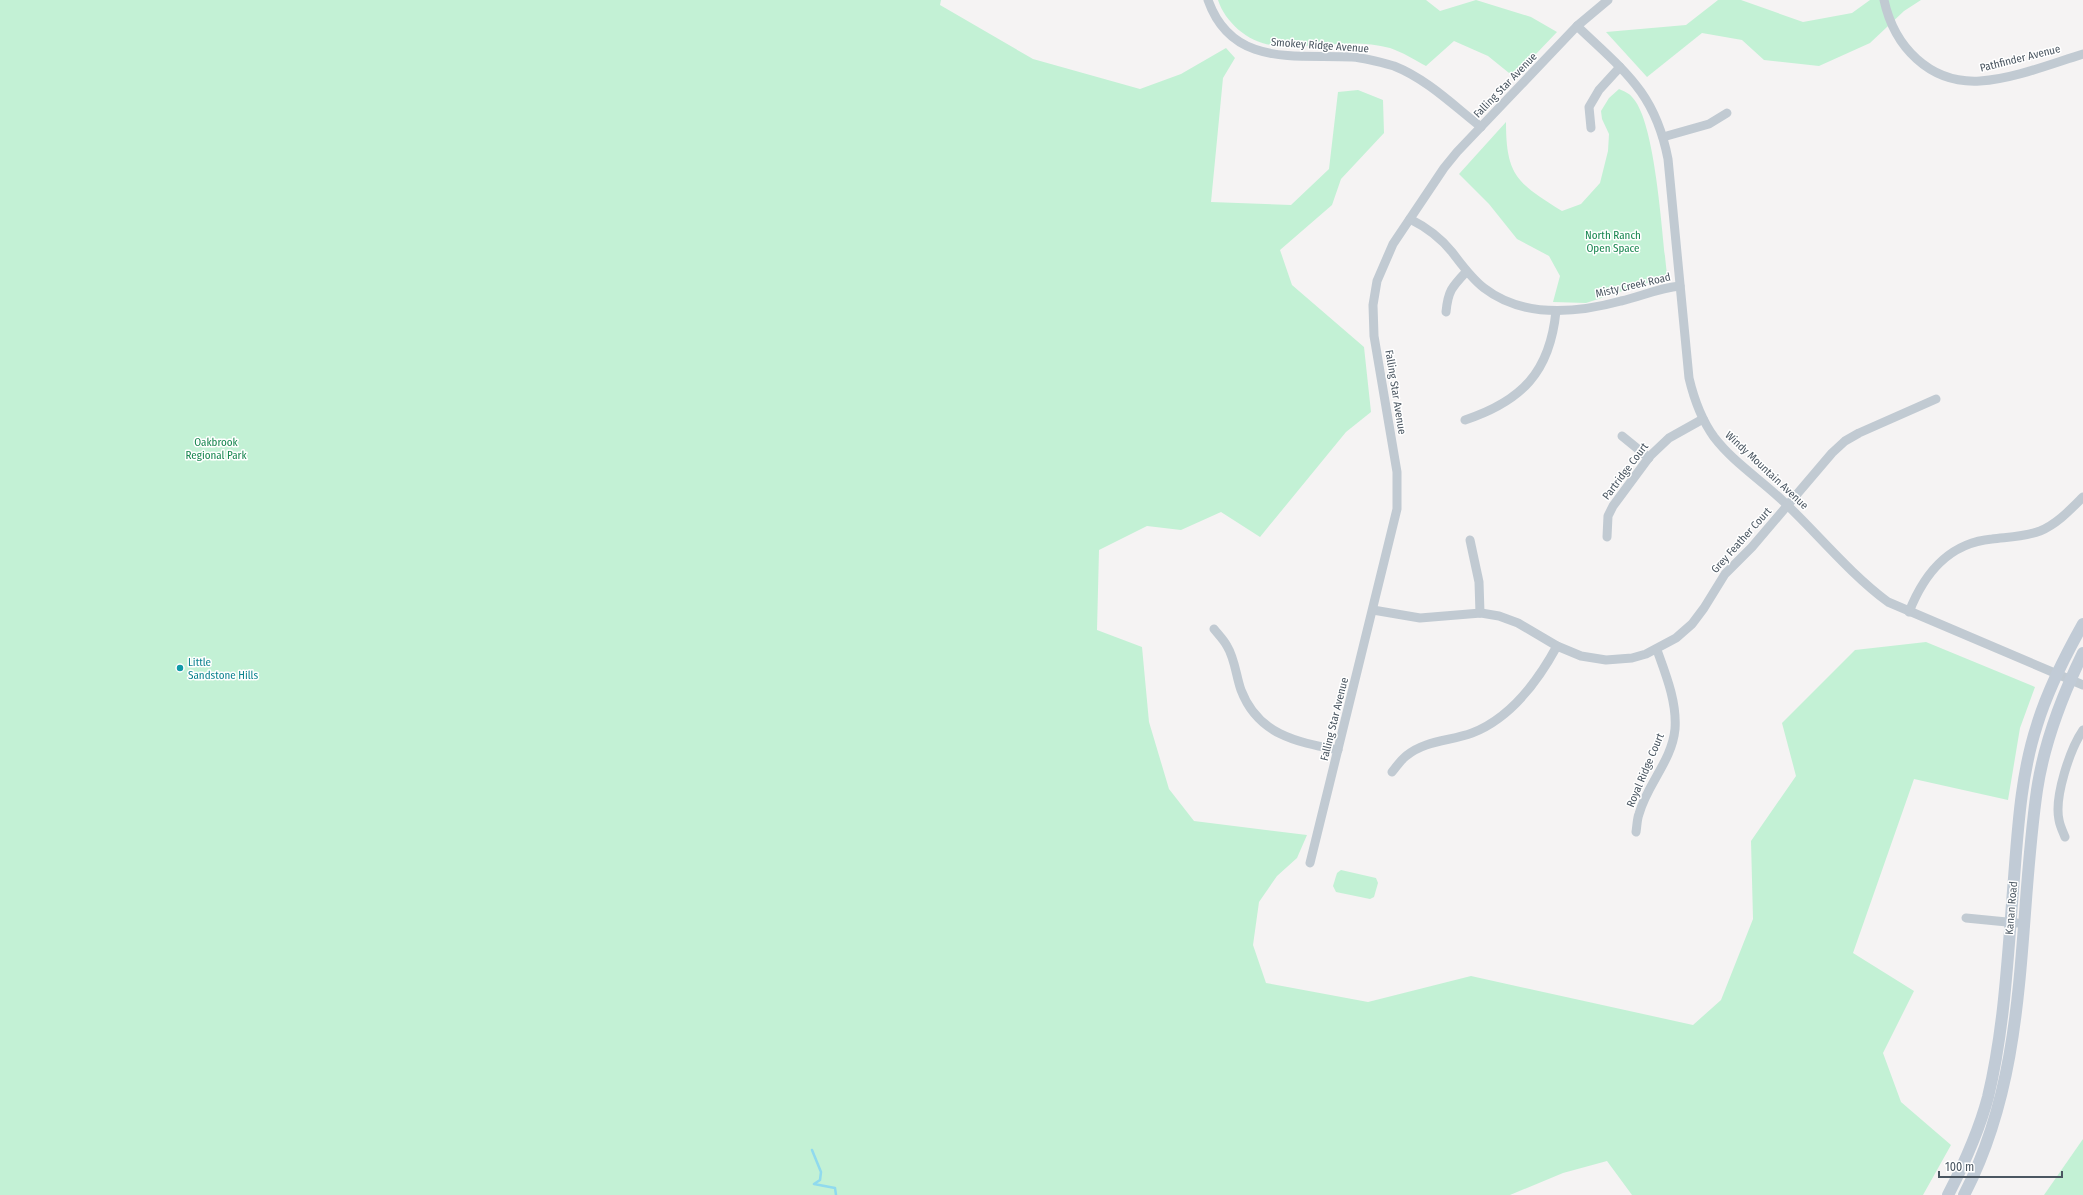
<svg xmlns="http://www.w3.org/2000/svg" width="2083" height="1195" font-family="'Fira Sans Condensed',sans-serif">
	<rect width="100%" height="100%" fill="#f5f3f3"/>
	<g fill="#c3f1d5">
		<polygon points="0,0 941,0 940,5 1033,59 1140,89 1181,74 1226,48 1235,58 1223,78 1211,202 1291,205 1329,169 1338,92 1358,90 1383,100 1384,133 1341,179 1332,205 1280,250 1292,285 1364,347 1371,412 1346,432 1260,537 1221,512 1181,530 1147,526 1099,550 1097,630 1142,647 1149,722 1169,789 1194,821 1307,835 1297,858 1277,876 1259,902 1253,945 1266,983 1368,1002 1471,976 1693,1025 1721,1000 1753,919 1751,841 1796,776 1782,723 1855,650 1926,642 2035,687 2020,728 2008,800 1914,779 1853,953 1914,991 1883,1053 1901,1102 1951,1145 1923,1195 1632,1195 1607,1161 1563,1173 1510,1195 0,1195"/>
		<path d="M 1218,0 L 1426,0 L 1440,11 L 1476,0 L 1531,17 L 1557,32 L 1514,77 L 1488,56 L 1454,41 L 1426,66 C 1415,60 1402,52 1390,48 C 1351,37 1311,50 1271,45 C 1248,42 1225,22 1218,0 Z"/>
		<polygon points="1718,0 1741,0 1803,22 1852,13 1870,0 1921,0 1904,11 1870,43 1819,66 1764,60 1742,40 1702,33 1647,77 1606,32 1686,25"/>
		<path d="M 1619,89 C 1623,91 1629,93 1632,97 C 1656,121 1662,237 1667,274 L 1659,279 L 1586,303 L 1553,302 L 1560,276 L 1549,256 L 1517,239 L 1489,204 L 1459,174 L 1506,122 C 1506,177 1518,183 1562,211 L 1581,204 L 1600,183 L 1608,151 L 1609,134 L 1602,119 L 1601,111 L 1609,98 Z"/>
		<polygon points="1341,870 1376,878 1378,883 1374,897 1370,899 1336,892 1333,886 1337,873"/>
		<polygon points="2083,1139 2083,1195 2044,1195"/>
	</g>
	<g fill="none" stroke-linecap="round" stroke-linejoin="round">
		<polyline stroke="#90daee" stroke-width="2.5" points="812,1150 821,1172 820,1180 814,1184 835,1188 836,1195"/>
		<g stroke="#c1cad2" stroke-width="9">
			<path d="M 1208,0 C 1232,68 1296,54 1352,57 C 1366,58 1380,62 1394,66 C 1427,79 1454,106 1481,127"/>
			<path d="M 1884,0 C 1894,46 1929,84 1980,81 C 2013,79 2051,64 2083,54"/>
			<path d="M 1577,26 C 1624,71 1655,92 1668,159 L 1689,378 C 1694,399 1701,419 1714,437 C 1733,462 1760,479 1783,501 C 1818,534 1849,573 1888,602 L 2083,685"/>
			<polyline points="1591,128 1589,107 1599,90 1620,67"/>
			<polyline points="1663,137 1709,124 1727,113"/>
			<path d="M 1410,219 C 1426,227 1440,237 1452,252 C 1462,265 1471,278 1484,288 C 1523,318 1577,313 1621,301 C 1642,296 1659,288 1680,286"/>
			<path d="M 1446,312 C 1448,291 1452,287 1466,272"/>
			<path d="M 1465,420 C 1522,401 1550,372 1556,311"/>
			<polyline points="1622,436 1649,458"/>
			<polyline points="1607,537 1608,516 1613,506 1650,456 1669,438 1703,419"/>
			<polyline points="1470,540 1479,582 1480,613"/>
			<polyline points="1373,610 1420,618 1481,613 1499,616 1518,623 1557,646 1581,656 1606,660 1632,658 1646,654 1676,638 1692,624 1704,608 1725,574 1752,547 1832,453 1845,441 1859,433 1936,399"/>
			<path d="M 1909,612 C 1924,574 1948,543 1992,539 C 2008,537 2024,537 2040,531 C 2057,524 2070,510 2083,497"/>
			<path d="M 1214,629 C 1218,634 1224,640 1227,646 C 1235,659 1236,676 1241,690 C 1258,735 1297,742 1338,750"/>
			<path d="M 1392,772 C 1396,767 1401,760 1406,756 C 1425,740 1451,741 1472,733 C 1511,718 1538,681 1557,646"/>
			<path d="M 1636,832 C 1637,826 1637,819 1639,814 C 1647,784 1672,761 1675,729 C 1677,702 1666,675 1657,650"/>
			<path d="M 2065,837 C 2063,832 2060,826 2059,820 C 2054,797 2070,749 2083,730"/>
			<polyline points="1310,863 1397,509 1397,472 1374,336 1373,305 1377,281 1393,244 1444,168 1457,152 1577,26 1608,0"/>
			<polyline points="1966,918 2017,923"/>
		</g>
		<g stroke="#c1cbd6" stroke-width="12">
			<path d="M 1948,1195 C 1964,1164 1979,1131 1988,1097 C 2005,1026 2008,951 2014,878 C 2018,827 2021,774 2037,725 C 2048,689 2065,656 2083,624"/>
			<path d="M 1964,1195 C 2030,1068 2017,928 2037,790 C 2044,743 2062,696 2083,653"/>
		</g>
	</g>
	<circle fill="#0f9aa8" stroke="#fff" stroke-width="1.5" cx="180" cy="668" r="4"/>
	<g text-anchor="middle" stroke-width="3" stroke-linejoin="round" paint-order="stroke">
		<g font-size="11" fill="#4a5661" stroke="#fff">
			<text transform="translate(1320 45) rotate(4)" y="4">Smokey Ridge Avenue</text>
			<text transform="translate(2020 58) rotate(-14)" y="4">Pathfinder Avenue</text>
			<text transform="translate(1505 85) rotate(-46)" y="4">Falling Star Avenue</text>
			<text transform="translate(1633 285) rotate(-13)" y="4">Misty Creek Road</text>
			<text transform="translate(1396 392) rotate(81)" y="4">Falling Star Avenue</text>
			<text transform="translate(1767 470) rotate(43)" y="4">Windy Mountain Avenue</text>
			<text transform="translate(1625 471) rotate(-53)" y="4">Partridge Court</text>
			<text transform="translate(1741 540) rotate(-48)" y="4">Grey Feather Court</text>
			<text transform="translate(1334 719) rotate(-76)" y="4">Falling Star Avenue</text>
			<text transform="translate(1645 770) rotate(-67)" y="4">Royal Ridge Court</text>
			<text transform="translate(2011 908) rotate(-85)" y="4">Kanan Road</text>
		</g>
		<g font-size="11" fill="#17864f" stroke="#fff">
			<text x="1613" y="239">North Ranch<tspan x="1613" dy="13">Open Space</tspan></text>
			<text x="216" y="446">Oakbrook<tspan x="216" dy="13">Regional Park</tspan></text>
		</g>
		<g font-size="11" fill="#0d838f" stroke="#fff" text-anchor="start">
			<text x="188" y="666">Little<tspan x="188" dy="13">Sandstone Hills</tspan></text>
		</g>
	</g>
	<path d="M1939 1171v6h123v-6" fill="none" stroke="#4a5661" stroke-width="2"/>
	<text x="1945" y="1171" font-size="12" fill="#4a5661" stroke="#ffffff" stroke-width="3" paint-order="stroke">100 m</text>
</svg>
